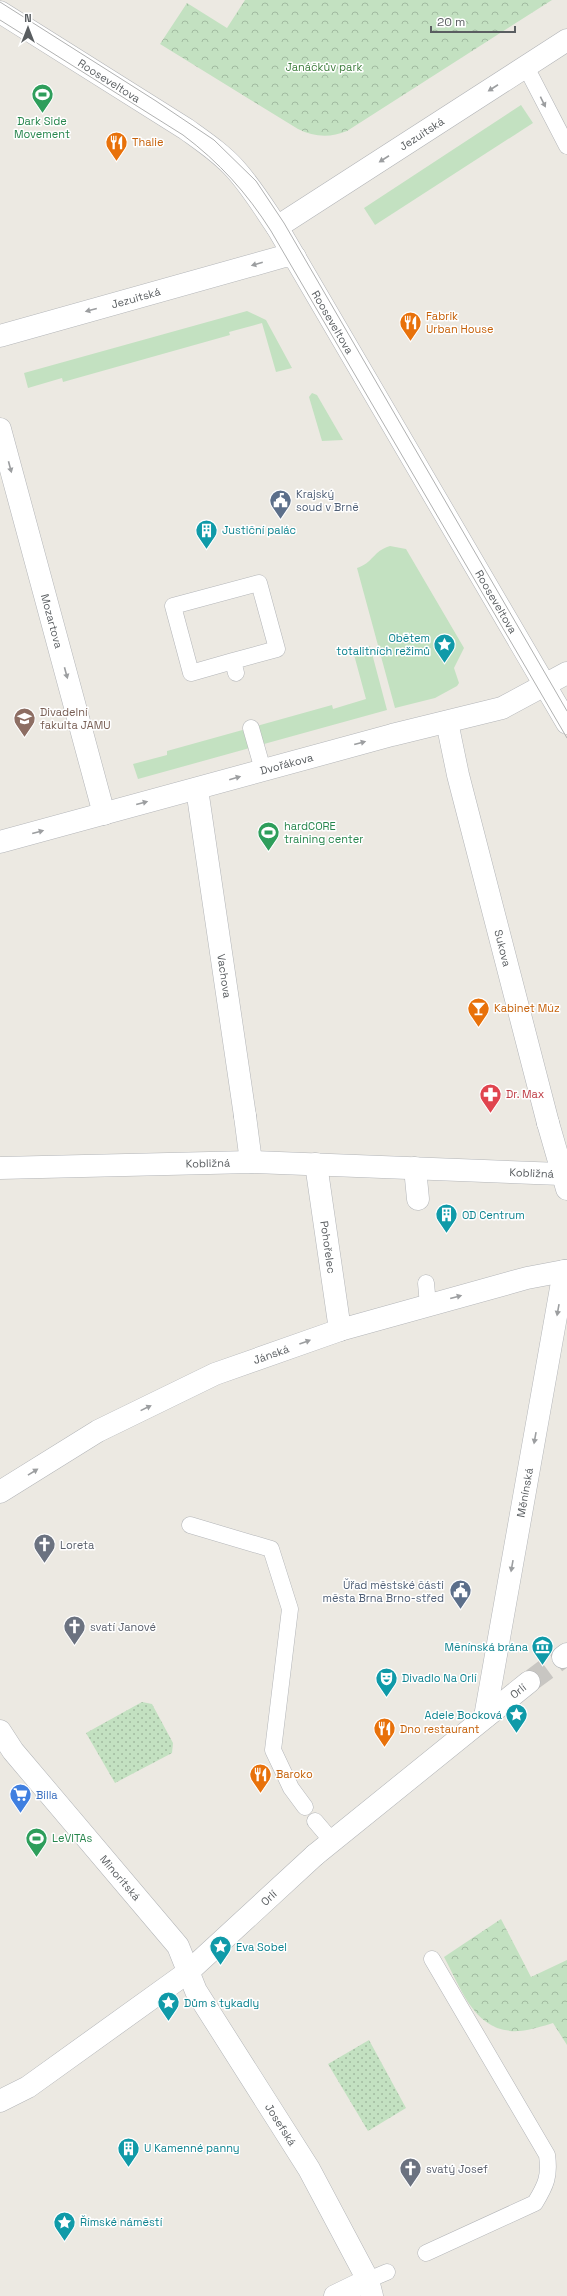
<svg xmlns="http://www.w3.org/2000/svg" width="567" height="2296" font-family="'Space Grotesk',sans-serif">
	<defs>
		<pattern id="park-crowns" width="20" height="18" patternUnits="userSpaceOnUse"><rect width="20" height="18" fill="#c3e1c1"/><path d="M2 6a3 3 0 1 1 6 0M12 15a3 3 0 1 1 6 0" fill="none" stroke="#a1baa0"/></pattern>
		<pattern id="garden-dots" width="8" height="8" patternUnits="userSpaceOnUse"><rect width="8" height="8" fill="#c3e1c1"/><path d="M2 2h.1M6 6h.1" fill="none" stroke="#a1baa0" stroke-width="1.8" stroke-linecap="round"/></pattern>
	</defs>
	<rect width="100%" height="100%" fill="#ece9e2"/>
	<g fill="#c3e1c1">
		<polygon points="521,105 533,123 375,225 364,208"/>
		<polygon points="247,311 266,320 292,368 276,372 262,323 229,332 230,335 63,382 62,378 28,388 24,373"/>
		<polygon points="312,393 317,395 343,440 322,441 309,397"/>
		<path d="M 390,546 L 406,549 L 464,648 L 454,668 L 459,683 L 457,686 L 435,698 L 395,708 L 357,568 C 373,563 373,551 390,546 Z"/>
		<polygon points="370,646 387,710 138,779 133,764 167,755 167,751 332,705 333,709 366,699 353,651"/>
	</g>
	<g fill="url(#park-crowns)">
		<path d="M 245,0 L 552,0 L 347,131 C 330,138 314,137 298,129 L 160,44 L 187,3 L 227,28 Z"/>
		<path d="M 501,1919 L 531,1977 L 567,1960 L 567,2045 L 553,2023 C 543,2026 531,2030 520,2031 C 475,2034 462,1990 444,1957 Z"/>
	</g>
	<g fill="url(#garden-dots)">
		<polygon points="142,1702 152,1704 173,1743 172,1753 115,1783 86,1733"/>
		<polygon points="369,2040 406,2108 368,2131 328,2064"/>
	</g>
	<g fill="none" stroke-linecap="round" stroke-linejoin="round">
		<polyline stroke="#c8c6c2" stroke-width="22" stroke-dasharray="22 11" stroke-linecap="butt" points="529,1682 563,1657"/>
		<defs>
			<g id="service">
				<polyline points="526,67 567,146"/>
				<polyline points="233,661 191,673 173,606 259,583 277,649 233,661 236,673"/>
				<polyline points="251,728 263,770"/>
				<polyline points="426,1283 428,1305"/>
				<polyline points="190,1525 271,1549 290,1609 273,1750 291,1788 305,1807"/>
				<polyline points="315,1821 332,1841"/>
				<path d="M 426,2253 L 535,2203 C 546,2185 550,2176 547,2155 L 432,1959"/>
				<polyline points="368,2280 387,2272"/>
			</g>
			<g id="pedestrian">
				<polyline points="245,1116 251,1162"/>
				<polyline points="548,1123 567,1189"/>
				<path id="s1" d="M 316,1164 L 340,1330"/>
				<path id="s2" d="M 0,1168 L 251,1162 L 561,1174"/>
				<polyline points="415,1168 418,1199"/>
				<path id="s3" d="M 0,1492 L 98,1431 L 215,1374 L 340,1330 L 527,1278 L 564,1271"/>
				<path id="s4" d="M 0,1731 L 13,1751 L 178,1946 L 196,1991 L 309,2169 L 368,2280 L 372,2296"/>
				<path id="s5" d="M 0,2101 L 28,2087 L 188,1972 L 315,1855"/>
				<polyline points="335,2296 368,2280"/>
			</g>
			<g id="minor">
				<path id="s6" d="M 0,12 L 186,129 C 204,142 222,154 236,170 C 252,188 264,208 277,227 L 567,723"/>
				<path id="s7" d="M 277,227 L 567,40"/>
				<path id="s8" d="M 0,336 L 285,256 L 295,257"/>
				<path id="s9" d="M 0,429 L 104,814"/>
				<path id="s10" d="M 447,722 L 458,775 L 548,1123"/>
				<path id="s11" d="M 197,789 L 245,1116"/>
				<path id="s12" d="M 0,842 L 392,735 L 502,708 L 567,673"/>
				<polyline points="563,1657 567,1654"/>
				<path id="s13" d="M 485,1717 L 564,1271 L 567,1271"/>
				<path id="s14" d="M 315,1855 L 529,1682"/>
			</g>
		</defs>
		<use href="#service" stroke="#b3b5b8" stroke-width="17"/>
		<use href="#pedestrian" stroke="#b3b5b8" stroke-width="23"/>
		<use href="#minor" stroke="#b3b5b8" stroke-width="23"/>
		<use href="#service" stroke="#fff" stroke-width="16"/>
		<use href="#pedestrian" stroke="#fff" stroke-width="22"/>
		<use href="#minor" stroke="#fff" stroke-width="22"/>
		<g stroke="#b0b1b1" stroke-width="1">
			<polyline points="0,2 156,101 214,140 256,181 284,223 567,711"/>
			<path d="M 0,20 L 183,135 C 219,162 247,193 271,231 L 567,738"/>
		</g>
	</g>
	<defs><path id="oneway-solid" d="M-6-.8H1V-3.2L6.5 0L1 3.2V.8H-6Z"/></defs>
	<g fill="#9c9ea0">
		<use href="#oneway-solid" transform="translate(493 88) rotate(147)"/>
		<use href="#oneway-solid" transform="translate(543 102) rotate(64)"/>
		<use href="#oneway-solid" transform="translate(384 159) rotate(147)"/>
		<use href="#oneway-solid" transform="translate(257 264) rotate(164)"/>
		<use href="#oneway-solid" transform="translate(91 310) rotate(165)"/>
		<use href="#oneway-solid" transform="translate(10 467) rotate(75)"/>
		<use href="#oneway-solid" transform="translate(66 673) rotate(75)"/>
		<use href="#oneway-solid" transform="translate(360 743) rotate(-15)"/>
		<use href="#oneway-solid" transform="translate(235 778) rotate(-16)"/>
		<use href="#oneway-solid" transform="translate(142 803) rotate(-15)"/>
		<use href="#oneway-solid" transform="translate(38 832) rotate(-15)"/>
		<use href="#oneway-solid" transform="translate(456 1297) rotate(-15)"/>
		<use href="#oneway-solid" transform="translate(558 1310) rotate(100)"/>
		<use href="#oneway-solid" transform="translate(305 1342) rotate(-20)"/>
		<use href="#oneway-solid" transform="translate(146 1408) rotate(-26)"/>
		<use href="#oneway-solid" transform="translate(535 1438) rotate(100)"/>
		<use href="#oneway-solid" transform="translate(33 1472) rotate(-32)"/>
		<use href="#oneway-solid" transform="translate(512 1566) rotate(100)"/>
	</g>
	<defs>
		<symbol id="stadium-pin" viewBox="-11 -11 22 30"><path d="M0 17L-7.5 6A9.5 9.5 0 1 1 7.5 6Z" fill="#2e9e5b" stroke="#fff"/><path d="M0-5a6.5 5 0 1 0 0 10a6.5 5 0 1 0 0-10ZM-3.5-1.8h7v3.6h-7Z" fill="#fff"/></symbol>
		<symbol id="restaurant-pin" viewBox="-11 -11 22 30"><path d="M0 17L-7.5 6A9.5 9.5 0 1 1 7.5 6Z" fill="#e8710a" stroke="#fff"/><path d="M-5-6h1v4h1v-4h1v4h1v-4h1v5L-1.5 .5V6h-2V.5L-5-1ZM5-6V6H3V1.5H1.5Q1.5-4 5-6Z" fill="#fff"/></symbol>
		<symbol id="civic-pin" viewBox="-11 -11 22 30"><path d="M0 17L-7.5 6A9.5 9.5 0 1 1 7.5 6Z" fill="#5c6f8a" stroke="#fff"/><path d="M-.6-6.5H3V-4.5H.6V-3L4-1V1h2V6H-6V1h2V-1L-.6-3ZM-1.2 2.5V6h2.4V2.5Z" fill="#fff"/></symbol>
		<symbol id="building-pin" viewBox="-11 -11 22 30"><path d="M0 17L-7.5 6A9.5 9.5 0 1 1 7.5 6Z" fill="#0f9aa8" stroke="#fff"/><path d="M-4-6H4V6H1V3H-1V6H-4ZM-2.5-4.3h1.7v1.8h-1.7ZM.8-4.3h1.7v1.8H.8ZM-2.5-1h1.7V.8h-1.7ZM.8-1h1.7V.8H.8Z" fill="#fff"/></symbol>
		<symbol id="sight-pin" viewBox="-11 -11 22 30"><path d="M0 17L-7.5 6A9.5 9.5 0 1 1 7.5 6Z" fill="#0f9aa8" stroke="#fff"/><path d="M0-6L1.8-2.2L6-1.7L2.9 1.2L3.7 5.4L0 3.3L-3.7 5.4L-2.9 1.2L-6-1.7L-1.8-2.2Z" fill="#fff"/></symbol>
		<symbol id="university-pin" viewBox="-11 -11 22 30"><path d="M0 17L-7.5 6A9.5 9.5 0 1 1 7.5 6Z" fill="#8d6e63" stroke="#fff"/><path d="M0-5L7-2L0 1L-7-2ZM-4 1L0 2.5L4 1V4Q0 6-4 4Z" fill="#fff"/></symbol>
		<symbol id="bar-pin" viewBox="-11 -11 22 30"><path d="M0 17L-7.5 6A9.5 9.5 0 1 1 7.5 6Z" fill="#e8710a" stroke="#fff"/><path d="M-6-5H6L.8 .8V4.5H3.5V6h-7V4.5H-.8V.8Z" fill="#fff"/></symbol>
		<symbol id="pharmacy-pin" viewBox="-11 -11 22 30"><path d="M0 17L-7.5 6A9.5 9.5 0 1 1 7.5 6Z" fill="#e0444e" stroke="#fff"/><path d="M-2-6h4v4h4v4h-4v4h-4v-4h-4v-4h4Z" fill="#fff"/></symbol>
		<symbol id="church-pin" viewBox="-11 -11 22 30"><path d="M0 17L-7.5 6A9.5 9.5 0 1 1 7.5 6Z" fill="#6b7280" stroke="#fff"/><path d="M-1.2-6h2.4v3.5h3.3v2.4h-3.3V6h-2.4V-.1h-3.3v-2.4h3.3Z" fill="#fff"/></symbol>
		<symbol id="museum-pin" viewBox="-11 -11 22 30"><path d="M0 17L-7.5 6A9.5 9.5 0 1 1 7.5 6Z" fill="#0f9aa8" stroke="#fff"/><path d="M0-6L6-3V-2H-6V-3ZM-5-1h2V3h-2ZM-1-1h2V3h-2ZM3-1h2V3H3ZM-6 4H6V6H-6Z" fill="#fff"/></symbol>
		<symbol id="theatre-pin" viewBox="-11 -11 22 30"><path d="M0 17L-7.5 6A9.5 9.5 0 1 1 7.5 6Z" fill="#0f9aa8" stroke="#fff"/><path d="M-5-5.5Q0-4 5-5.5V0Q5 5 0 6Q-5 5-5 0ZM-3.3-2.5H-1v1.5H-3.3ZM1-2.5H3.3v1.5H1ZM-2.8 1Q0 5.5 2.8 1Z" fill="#fff"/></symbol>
		<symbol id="supermarket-pin" viewBox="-11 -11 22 30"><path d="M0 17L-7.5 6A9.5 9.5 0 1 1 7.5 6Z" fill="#3f7fe0" stroke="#fff"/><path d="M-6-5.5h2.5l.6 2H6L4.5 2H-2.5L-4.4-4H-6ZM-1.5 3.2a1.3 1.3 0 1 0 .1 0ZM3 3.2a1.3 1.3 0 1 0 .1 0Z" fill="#fff"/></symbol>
	</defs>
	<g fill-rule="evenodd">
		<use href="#stadium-pin" x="30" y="82" width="25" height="34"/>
		<use href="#restaurant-pin" x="104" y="130" width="25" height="34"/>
		<use href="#restaurant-pin" x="398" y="310" width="25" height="34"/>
		<use href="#civic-pin" x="268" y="488" width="25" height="34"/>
		<use href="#building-pin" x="194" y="518" width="25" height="34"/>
		<use href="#sight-pin" x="432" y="632" width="25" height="34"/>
		<use href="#university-pin" x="12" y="706" width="25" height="34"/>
		<use href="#stadium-pin" x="256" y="820" width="25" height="34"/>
		<use href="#bar-pin" x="466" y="996" width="25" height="34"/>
		<use href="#pharmacy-pin" x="478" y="1082" width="25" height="34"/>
		<use href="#building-pin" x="434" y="1202" width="25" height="34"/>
		<use href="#church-pin" x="32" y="1532" width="25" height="34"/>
		<use href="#civic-pin" x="448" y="1578" width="25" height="34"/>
		<use href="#church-pin" x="62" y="1614" width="25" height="34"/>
		<use href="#museum-pin" x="530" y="1634" width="25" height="34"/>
		<use href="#theatre-pin" x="374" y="1666" width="25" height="34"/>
		<use href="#sight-pin" x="504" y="1702" width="25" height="34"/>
		<use href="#restaurant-pin" x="372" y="1716" width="25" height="34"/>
		<use href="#restaurant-pin" x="248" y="1762" width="25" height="34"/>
		<use href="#supermarket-pin" x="8" y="1782" width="25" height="34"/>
		<use href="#stadium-pin" x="24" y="1826" width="25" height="34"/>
		<use href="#sight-pin" x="208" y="1934" width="25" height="34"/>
		<use href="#sight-pin" x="156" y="1990" width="25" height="34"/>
		<use href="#building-pin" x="116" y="2136" width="25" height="34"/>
		<use href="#church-pin" x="398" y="2156" width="25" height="34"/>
		<use href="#sight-pin" x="52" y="2210" width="25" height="34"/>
	</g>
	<g text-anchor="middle" stroke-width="3" stroke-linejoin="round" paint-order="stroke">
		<g font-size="11" fill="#3e7e3d" stroke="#fff">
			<text x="324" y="71">Janáčkův park</text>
		</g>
		<g font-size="11" fill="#5a5e61" stroke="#fff">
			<text dy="4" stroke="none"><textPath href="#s6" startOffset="129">Rooseveltova</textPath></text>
			<text dy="4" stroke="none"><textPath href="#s7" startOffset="172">Jezuitská</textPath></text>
			<text dy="4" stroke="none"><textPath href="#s8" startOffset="141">Jezuitská</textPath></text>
			<text dy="4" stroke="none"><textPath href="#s6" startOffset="465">Rooseveltova</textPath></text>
			<text dy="4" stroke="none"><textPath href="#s6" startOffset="789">Rooseveltova</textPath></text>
			<text dy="4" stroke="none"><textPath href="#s9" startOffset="199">Mozartova</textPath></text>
			<text dy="4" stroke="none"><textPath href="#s12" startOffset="297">Dvořákova</textPath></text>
			<text dy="4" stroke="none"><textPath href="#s10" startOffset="233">Sukova</textPath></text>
			<text dy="4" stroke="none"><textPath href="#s11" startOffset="189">Vachova</textPath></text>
			<text dy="4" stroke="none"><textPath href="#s2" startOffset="208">Kobližná</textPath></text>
			<text dy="4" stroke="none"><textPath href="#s2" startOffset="532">Kobližná</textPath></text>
			<text dy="4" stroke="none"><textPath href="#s1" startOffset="84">Pohořelec</textPath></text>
			<text dy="4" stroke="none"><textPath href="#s3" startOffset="305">Jánská</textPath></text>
			<text dy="4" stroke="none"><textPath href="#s13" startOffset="228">Měnínská</textPath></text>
			<text dy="4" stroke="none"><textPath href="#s14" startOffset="261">Orlí</textPath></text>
			<text dy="4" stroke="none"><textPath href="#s4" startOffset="190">Minoritská</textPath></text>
			<text dy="4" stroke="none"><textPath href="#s5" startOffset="338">Orlí</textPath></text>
			<text dy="4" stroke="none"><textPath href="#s4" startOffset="486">Josefská</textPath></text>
		</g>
		<g font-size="11" fill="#27864d" stroke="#fff" text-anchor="start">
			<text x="42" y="125" text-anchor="middle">Dark Side<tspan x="42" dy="13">Movement</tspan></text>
			<text x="284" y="830">hardCORE<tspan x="284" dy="13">training center</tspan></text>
			<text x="52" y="1842">LeVITAs</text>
		</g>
		<g font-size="11" fill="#c56008" stroke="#fff" text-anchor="start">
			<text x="132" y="146">Thalie</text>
			<text x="426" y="320">Fabrik<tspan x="426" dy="13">Urban House</tspan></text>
			<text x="494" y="1012">Kabinet Múz</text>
			<text x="400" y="1733">Dno restaurant</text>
			<text x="276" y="1778">Baroko</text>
		</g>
		<g font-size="11" fill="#4e5e75" stroke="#fff" text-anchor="start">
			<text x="296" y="498">Krajský<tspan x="296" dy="13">soud v Brně</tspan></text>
			<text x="444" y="1589" text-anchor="end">Ǔřad městské části<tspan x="444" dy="13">města Brna Brno-střed</tspan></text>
		</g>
		<g font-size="11" fill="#0d838f" stroke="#fff" text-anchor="start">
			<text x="222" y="534">Justiční palác</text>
			<text x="430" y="642" text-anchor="end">Obětem<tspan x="430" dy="13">totalitních režimů</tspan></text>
			<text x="462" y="1219">OD Centrum</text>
			<text x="528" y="1651" text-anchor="end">Měnínská brána</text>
			<text x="402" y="1682">Divadlo Na Orlí</text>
			<text x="502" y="1719" text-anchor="end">Adele Bocková</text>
			<text x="236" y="1951">Eva Sobel</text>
			<text x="184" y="2007">Dům s tykadly</text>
			<text x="144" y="2152">U Kamenné panny</text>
			<text x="80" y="2226">Římské náměstí</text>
		</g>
		<g font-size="11" fill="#785e54" stroke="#fff" text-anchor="start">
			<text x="40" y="716">Divadelní<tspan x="40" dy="13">fakulta JAMU</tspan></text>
		</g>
		<g font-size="11" fill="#be3a42" stroke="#fff" text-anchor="start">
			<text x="506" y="1098">Dr. Max</text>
		</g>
		<g font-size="11" fill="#5b616d" stroke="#fff" text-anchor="start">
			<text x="60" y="1549">Loreta</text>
			<text x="90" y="1631">svatí Janové</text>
			<text x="426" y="2173">svatý Josef</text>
		</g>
		<g font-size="11" fill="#366cbe" stroke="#fff" text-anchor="start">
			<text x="36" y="1799">Billa</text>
		</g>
	</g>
	<g transform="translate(28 28)" stroke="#ffffff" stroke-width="3" paint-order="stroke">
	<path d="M0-3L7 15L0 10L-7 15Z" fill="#5a5e61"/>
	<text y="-6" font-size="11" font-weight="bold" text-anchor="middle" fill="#5a5e61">N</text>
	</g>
	<path d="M431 26v6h84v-6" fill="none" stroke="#5a5e61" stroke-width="2"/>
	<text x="437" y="26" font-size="12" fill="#5a5e61" stroke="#ffffff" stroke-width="3" paint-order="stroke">20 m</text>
</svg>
